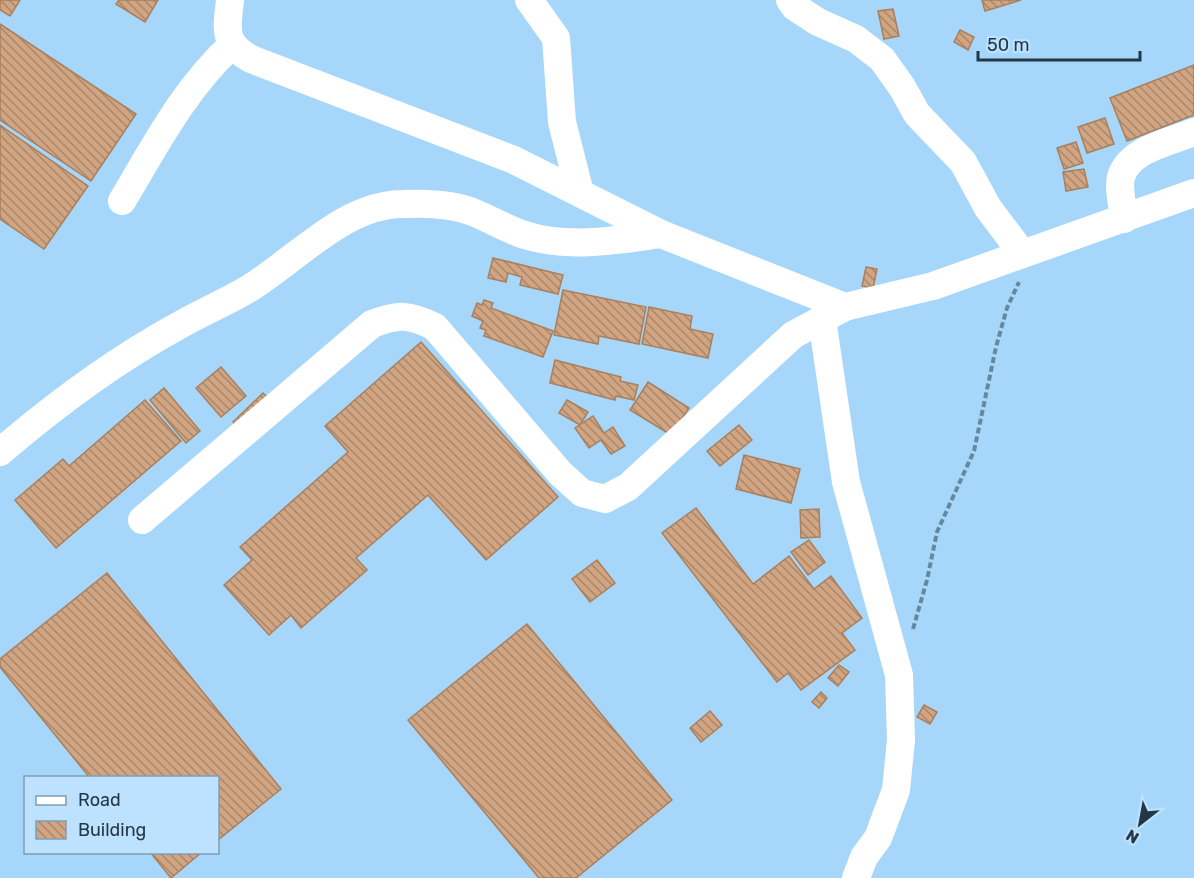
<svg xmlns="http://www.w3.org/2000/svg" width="1194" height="878" font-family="Rubik,sans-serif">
	<defs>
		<pattern id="building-back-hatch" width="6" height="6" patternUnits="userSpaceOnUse" patternTransform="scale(1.5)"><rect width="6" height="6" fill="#d1a582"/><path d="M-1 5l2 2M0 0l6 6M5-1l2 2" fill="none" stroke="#a9876c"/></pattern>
	</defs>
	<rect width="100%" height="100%" fill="#a6d7fa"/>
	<g fill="url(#building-back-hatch)" stroke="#a97f5d" stroke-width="1.5">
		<polygon points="0,0 20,0 10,16 0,10"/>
		<polygon points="119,0 158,0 145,22 116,4"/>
		<polygon points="982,0 1021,0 985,11"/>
		<polygon points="893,9 899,36 884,39 878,11"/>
		<polygon points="0,24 136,114 91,181 0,120"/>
		<polygon points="960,30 974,37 968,50 954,42"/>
		<polygon points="1194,65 1194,115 1127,141 1110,98"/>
		<polygon points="1105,118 1114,144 1087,153 1078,127"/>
		<polygon points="0,125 88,186 44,249 0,219"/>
		<polygon points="1076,142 1083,163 1064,169 1057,148"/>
		<polygon points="1084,169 1088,187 1066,191 1063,172"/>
		<polygon points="493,258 563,275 558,294 520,285 522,277 508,273 506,282 488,278"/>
		<polygon points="866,267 877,269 873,288 862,286"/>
		<polygon points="563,290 646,307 639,344 599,336 598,344 554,335"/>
		<polygon points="484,300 493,303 491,308 553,331 543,357 484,336 486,330 480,328 483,321 472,316 477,303 482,305"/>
		<polygon points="649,307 692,316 690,329 713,334 708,358 642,344"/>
		<polygon points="421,342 558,497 486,560 428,495 356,558 367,570 301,628 291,615 269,635 224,585 252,560 240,547 348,452 325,426"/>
		<polygon points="555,360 621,377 620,381 638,385 634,400 616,396 615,400 550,383"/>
		<polygon points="221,367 246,396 221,417 196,388"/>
		<polygon points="648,382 689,408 671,435 630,410"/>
		<polygon points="164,388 200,431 186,443 150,400"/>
		<polygon points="263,393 271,401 241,430 233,422"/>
		<polygon points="145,400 181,441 56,548 15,500 63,459 69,466"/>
		<polygon points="567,400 588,412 580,425 559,413"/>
		<polygon points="593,416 604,433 613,427 625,446 611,454 601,440 589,448 575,428"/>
		<polygon points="739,425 752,440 720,466 707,451"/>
		<polygon points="744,455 800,469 791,503 736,489"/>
		<polygon points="696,508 753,584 789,556 814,589 831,576 862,618 842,633 855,650 801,690 788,673 777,682 662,533"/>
		<polygon points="819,509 820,537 801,538 800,510"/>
		<polygon points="809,540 825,562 808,575 791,552"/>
		<polygon points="597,560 615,583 590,602 572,579"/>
		<polygon points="107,573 281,789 218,840 218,778 90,778 0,667 0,659"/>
		<polygon points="527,624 672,800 576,878 539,878 408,720"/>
		<polygon points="839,665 849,672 838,686 828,678"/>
		<polygon points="821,692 827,698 819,708 812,702"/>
		<polygon points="924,705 937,712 930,724 917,717"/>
		<polygon points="710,711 722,725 701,742 690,728"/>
		<polygon points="150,852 202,852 171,878"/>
	</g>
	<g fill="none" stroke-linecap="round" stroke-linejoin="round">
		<polyline stroke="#6588a0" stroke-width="4" stroke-dasharray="6 3" stroke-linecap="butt" points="913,629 927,580 937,532 974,451 996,347 1007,308 1019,282"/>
		<g stroke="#fff" stroke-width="28">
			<path d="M 230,0 C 227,29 222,43 251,59 L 514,160 L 661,234 L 845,307"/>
			<polyline points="529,0 556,38 562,122 580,193"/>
			<polyline points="790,0 795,7 818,22 856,39 882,59 902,87 917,114 963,162 988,208 1022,253"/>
			<path d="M 122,201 C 155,146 184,89 232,45"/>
			<path d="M 1124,219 C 1123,207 1118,189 1121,177 C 1129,149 1170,142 1194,132"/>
			<polyline points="822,319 846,482 899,675 901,740 896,790 878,838 864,857 856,878"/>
			<path d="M 0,452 C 55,405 114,361 178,326 C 202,312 227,302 250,288 C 298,258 345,204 403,204 C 426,203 454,204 475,213 C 492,220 508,230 525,235 C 568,249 618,240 661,234"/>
			<path d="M 142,520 L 372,324 C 399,314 409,314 435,327 L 560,473 L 582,493 L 605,499 L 628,487 L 793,335 L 845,307 L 933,286 L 1194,193"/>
		</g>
	</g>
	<rect x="24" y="776" width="195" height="78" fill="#bce2ff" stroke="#7f9eb4" stroke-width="1.5"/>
	<rect x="36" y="796" width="30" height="9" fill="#ffffff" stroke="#7f9eb4" stroke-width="1.5"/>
	<text x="78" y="806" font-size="18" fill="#233744">Road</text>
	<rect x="36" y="821" width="30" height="18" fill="url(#building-back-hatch)" stroke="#7f9eb4" stroke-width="1.5"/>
	<text x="78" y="836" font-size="18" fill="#233744">Building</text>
	<g transform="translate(1140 824) rotate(211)" stroke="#bce2ff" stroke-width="4.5" paint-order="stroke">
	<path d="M0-4.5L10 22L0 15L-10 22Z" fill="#233744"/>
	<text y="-9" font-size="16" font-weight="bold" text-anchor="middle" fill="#233744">N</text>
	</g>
	<path d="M978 51v9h162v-9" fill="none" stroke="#233744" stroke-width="3"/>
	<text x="987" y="51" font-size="18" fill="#233744" stroke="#bce2ff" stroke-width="4.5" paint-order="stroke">50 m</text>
</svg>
